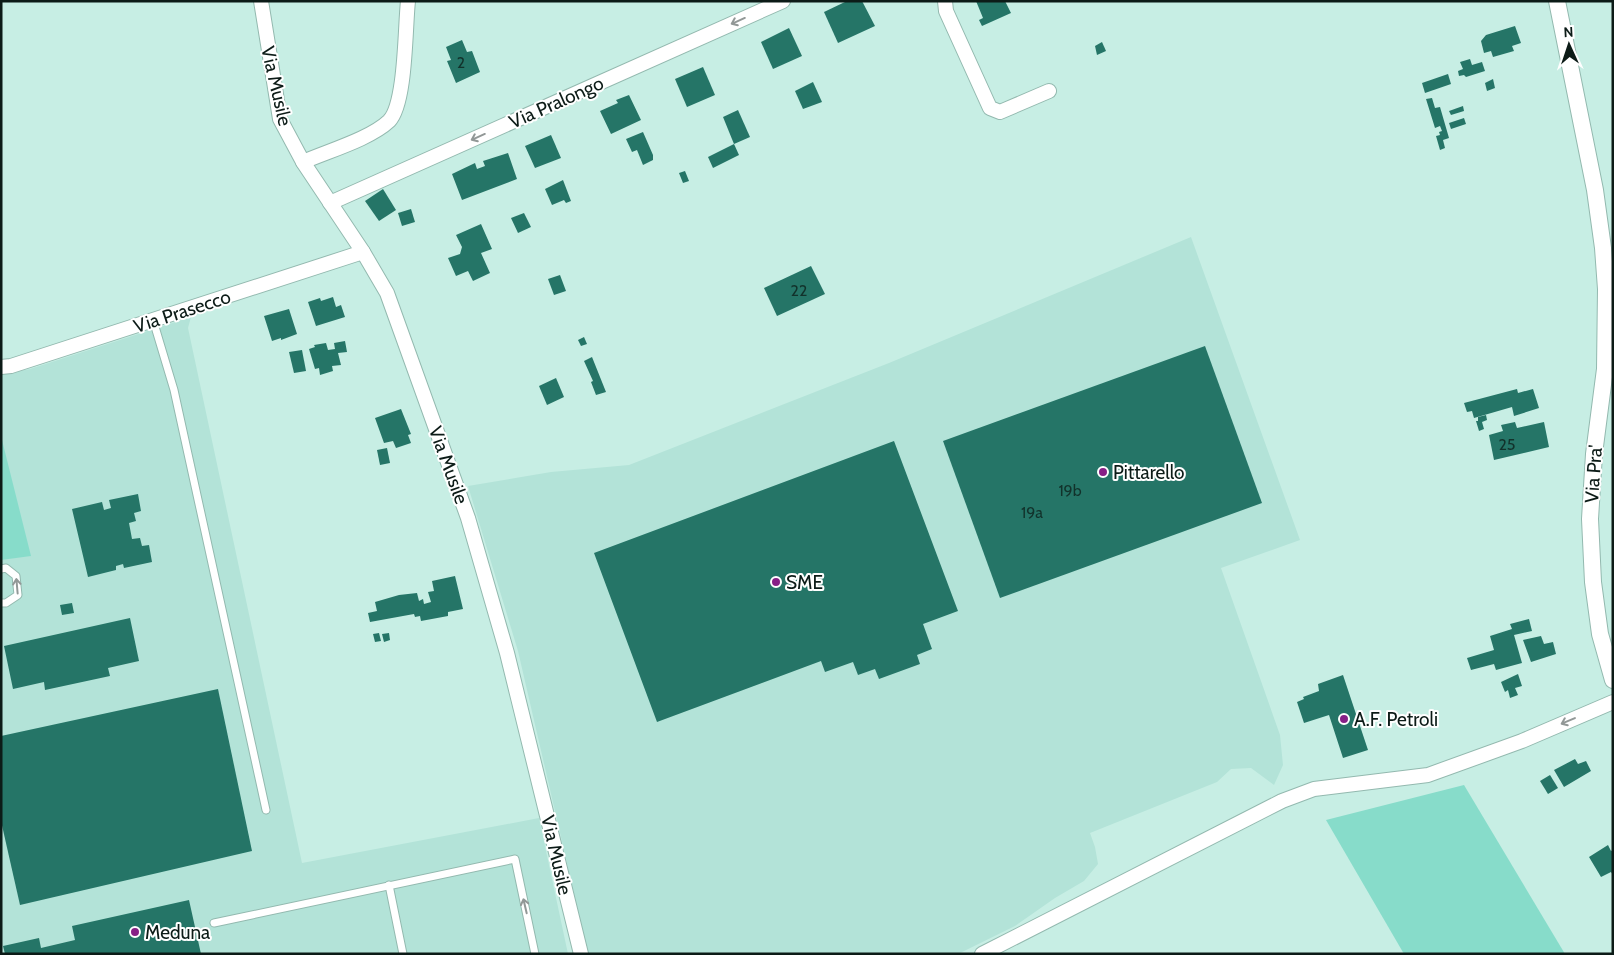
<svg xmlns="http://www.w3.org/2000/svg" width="1614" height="955" font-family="Cabin,sans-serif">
	<rect width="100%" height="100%" fill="#c7eee4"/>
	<g fill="#b3e3d8">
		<polygon points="1191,237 1300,540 1221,568 1280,735 1283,765 1274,785 1251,768 1231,769 1217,782 1090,833 1095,847 1098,864 1084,881 1055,898 1015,926 958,954 588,954 518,651 468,486 551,472 629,465 889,363"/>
		<polygon points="191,317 188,328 302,863 539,818 568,954 1,954 1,374 30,369"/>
	</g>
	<g fill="#87dcca">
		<polygon points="1,436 31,556 1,560"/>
		<polygon points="1464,785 1565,954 1404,954 1326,820"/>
	</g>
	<g fill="#257567">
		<polygon points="847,1 862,1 875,26 838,43 824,12"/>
		<polygon points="976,1 1005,1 1011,13 982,26 979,20 983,18"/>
		<polygon points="1515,26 1521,43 1512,46 1514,51 1493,57 1491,51 1484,53 1481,41 1486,35"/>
		<polygon points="789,28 802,56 773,69 761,42"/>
		<polygon points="462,40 467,52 472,51 480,72 456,83 447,61 451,60 446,47"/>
		<polygon points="1102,42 1106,51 1097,55 1095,46"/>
		<polygon points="1470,59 1472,65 1482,62 1485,71 1466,77 1464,75 1459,76 1458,71 1463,69 1460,62"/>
		<polygon points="703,67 715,95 687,107 675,79"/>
		<polygon points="1448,74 1451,84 1425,93 1422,83"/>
		<polygon points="1493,79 1495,88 1487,91 1485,83"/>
		<polygon points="813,82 822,102 803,109 795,91"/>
		<polygon points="629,95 641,120 611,134 600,111 618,103 616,100"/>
		<polygon points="1432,98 1435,108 1440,107 1449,138 1443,140 1445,148 1440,150 1436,136 1440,135 1439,132 1442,131 1440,126 1435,128 1426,99"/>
		<polygon points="1463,106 1464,111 1451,115 1449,111"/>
		<polygon points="738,110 750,137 734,144 723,117"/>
		<polygon points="1464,118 1466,124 1451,129 1449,123"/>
		<polygon points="643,132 653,155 653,160 643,165 637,150 632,152 626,139"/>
		<polygon points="551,135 561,158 535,168 525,146"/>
		<polygon points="734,144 739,155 713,168 708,157"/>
		<polygon points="508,153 517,179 462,200 452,174 475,163 477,169 485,166 483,161"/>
		<polygon points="685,171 689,181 683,183 679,173"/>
		<polygon points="563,180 571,201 566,203 564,200 552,205 545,189"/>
		<polygon points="383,189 396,210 379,221 365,201"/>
		<polygon points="411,209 415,222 402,226 398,213"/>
		<polygon points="524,213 531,227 518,233 511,218"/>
		<polygon points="481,224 492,249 481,253 490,273 473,281 468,271 456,276 448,258 460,254 462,247 456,235"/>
		<polygon points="811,266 825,294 777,316 764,288"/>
		<polygon points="560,275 566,291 554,295 548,279"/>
		<polygon points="333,297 336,307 341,305 345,317 316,326 308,302 320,298 321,301"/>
		<polygon points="289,309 297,334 281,340 281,338 272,341 264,316"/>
		<polygon points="584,337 587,344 581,346 578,340"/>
		<polygon points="345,341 347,352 338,353 341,365 332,366 333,371 320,375 319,368 315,369 309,349 315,347 314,345 326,343 328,350 335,349 334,343"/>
		<polygon points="1205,346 1262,503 1000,598 943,441"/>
		<polygon points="302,350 306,371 294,373 289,352"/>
		<polygon points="592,357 606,392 596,395 591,382 593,381 584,361"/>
		<polygon points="556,378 564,397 547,405 539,386"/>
		<polygon points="1517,389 1518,393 1533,389 1539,408 1514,416 1512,407 1474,418 1472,411 1467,412 1464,403"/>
		<polygon points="401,409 411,434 408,435 411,443 396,448 393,441 384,443 375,418"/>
		<polygon points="1486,415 1487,420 1482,422 1484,429 1479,431 1476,421 1478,421 1478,417"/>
		<polygon points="1515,422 1517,428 1544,422 1549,447 1494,460 1489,435 1503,431 1501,425"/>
		<polygon points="894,441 958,611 923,624 932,649 917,655 920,664 879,679 875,669 858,675 853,662 825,672 821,661 657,722 594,553"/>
		<polygon points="387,448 390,463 380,465 377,450"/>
		<polygon points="138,494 141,511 134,513 136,521 129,523 132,539 140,538 142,546 149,545 152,562 124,568 123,564 116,566 116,570 88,577 72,509 102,502 104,510 111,508 109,500"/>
		<polygon points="455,576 463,609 448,612 448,616 421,621 420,616 415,617 414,614 370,622 368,613 377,611 375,602 399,595 417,593 419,601 423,599 424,604 431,602 428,592 434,591 432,581"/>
		<polygon points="72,603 74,613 62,615 60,605"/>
		<polygon points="130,618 139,661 108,668 110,676 45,690 44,682 13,689 4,646"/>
		<polygon points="1529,619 1532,631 1514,635 1522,663 1496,670 1494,664 1471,670 1467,658 1494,650 1490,636 1512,629 1510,624"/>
		<polygon points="379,633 381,641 375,642 373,634"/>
		<polygon points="389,633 390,640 384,642 382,634"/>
		<polygon points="1541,636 1544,644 1553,642 1556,654 1531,662 1523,640"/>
		<polygon points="1518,674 1522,686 1515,688 1518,695 1510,698 1508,690 1505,692 1501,682"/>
		<polygon points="1343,675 1368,750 1343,758 1329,715 1304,723 1297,702 1304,699 1303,697 1319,691 1318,684"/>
		<polygon points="218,689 252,851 20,905 1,821 1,736"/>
		<polygon points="1575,759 1578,764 1586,761 1591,771 1564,787 1554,770"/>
		<polygon points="1550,775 1558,788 1548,794 1540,781"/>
		<polygon points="1608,845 1611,851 1613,850 1613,875 1611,872 1601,877 1589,857"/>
		<polygon points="189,900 201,954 5,954 3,946 39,938 41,948 75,940 72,926"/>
	</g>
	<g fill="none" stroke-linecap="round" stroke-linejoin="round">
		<defs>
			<g id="service">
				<polyline points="153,320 174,390 266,810"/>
				<polyline points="1,569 6,568 16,576 18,595 6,603 1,603"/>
				<polyline points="389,885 403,954"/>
				<polyline points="214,923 515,859 535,954"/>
			</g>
			<g id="minor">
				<polyline points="261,1 280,119 303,162 363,252 387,293 468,518 507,653 581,954"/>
				<polyline points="945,1 946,11 990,108 1000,112 1049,91"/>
				<path d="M 303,162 C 328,151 370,139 389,121 C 406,104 405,27 408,1"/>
				<polyline points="330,203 783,1"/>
				<polyline points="1,367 11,366 363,252"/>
				<polyline points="982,954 1282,801 1314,789 1428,775 1522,741 1613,702"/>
			</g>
			<polyline id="tertiary" points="1557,1 1595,190 1603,248 1606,289 1605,369 1594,454 1590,519 1593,582 1600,634 1613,680"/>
		</defs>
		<use href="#service" stroke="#93b9af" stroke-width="9"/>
		<use href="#minor" stroke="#93b9af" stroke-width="16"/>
		<use href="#tertiary" stroke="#93b9af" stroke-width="18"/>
		<use href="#service" stroke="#fff" stroke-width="7"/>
		<use href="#minor" stroke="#fff" stroke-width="14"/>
		<use href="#tertiary" stroke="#fff" stroke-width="16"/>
	</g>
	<defs><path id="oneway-shaft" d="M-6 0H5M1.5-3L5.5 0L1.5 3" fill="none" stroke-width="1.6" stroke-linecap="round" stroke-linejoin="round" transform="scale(1.25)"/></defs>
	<g stroke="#929897">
		<use href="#oneway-shaft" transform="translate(738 21) rotate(156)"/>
		<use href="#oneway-shaft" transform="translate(478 137) rotate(156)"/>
		<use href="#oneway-shaft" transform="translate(17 586) rotate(-95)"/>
		<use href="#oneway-shaft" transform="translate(1568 721) rotate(157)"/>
		<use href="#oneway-shaft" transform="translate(525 906) rotate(-103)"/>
	</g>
	<g fill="#871f86" stroke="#fff" stroke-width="2">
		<circle cx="1103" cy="472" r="5"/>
		<circle cx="776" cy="582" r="5"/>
		<circle cx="1344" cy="719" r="5"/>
		<circle cx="135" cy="932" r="5"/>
	</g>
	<g text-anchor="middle" stroke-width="4" stroke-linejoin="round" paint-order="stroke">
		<g font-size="16" fill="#12322b">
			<text x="461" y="68">2</text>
			<text x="799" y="296">22</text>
			<text x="1507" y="450">25</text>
			<text x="1070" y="496">19b</text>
			<text x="1032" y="518">19a</text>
		</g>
		<g font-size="19" fill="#0c1b17" stroke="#fff">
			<text transform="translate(277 86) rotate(77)" y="7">Via Musile</text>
			<text transform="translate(556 102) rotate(-24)" y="7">Via Pralongo</text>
			<text transform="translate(182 311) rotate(-18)" y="7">Via Prasecco</text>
			<text transform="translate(449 465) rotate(70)" y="7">Via Musile</text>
			<text transform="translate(1593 474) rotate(-86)" y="7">Via Pra'</text>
			<text transform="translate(557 855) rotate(77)" y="7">Via Musile</text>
		</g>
		<g font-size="19" fill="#0c1b17" stroke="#fff" text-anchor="start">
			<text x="1113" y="479">Pittarello</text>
			<text x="786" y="589">SME</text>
			<text x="1354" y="726">A.F. Petroli</text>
			<text x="145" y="939">Meduna</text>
		</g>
	</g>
	<rect width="1614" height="955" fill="none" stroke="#0c1b17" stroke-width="5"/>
	<g transform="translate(1569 45) rotate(357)" stroke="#ffffff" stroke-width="4" paint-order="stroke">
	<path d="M0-4L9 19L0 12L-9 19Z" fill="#0c1b17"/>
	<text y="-8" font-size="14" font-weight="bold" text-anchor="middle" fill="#0c1b17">N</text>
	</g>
</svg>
